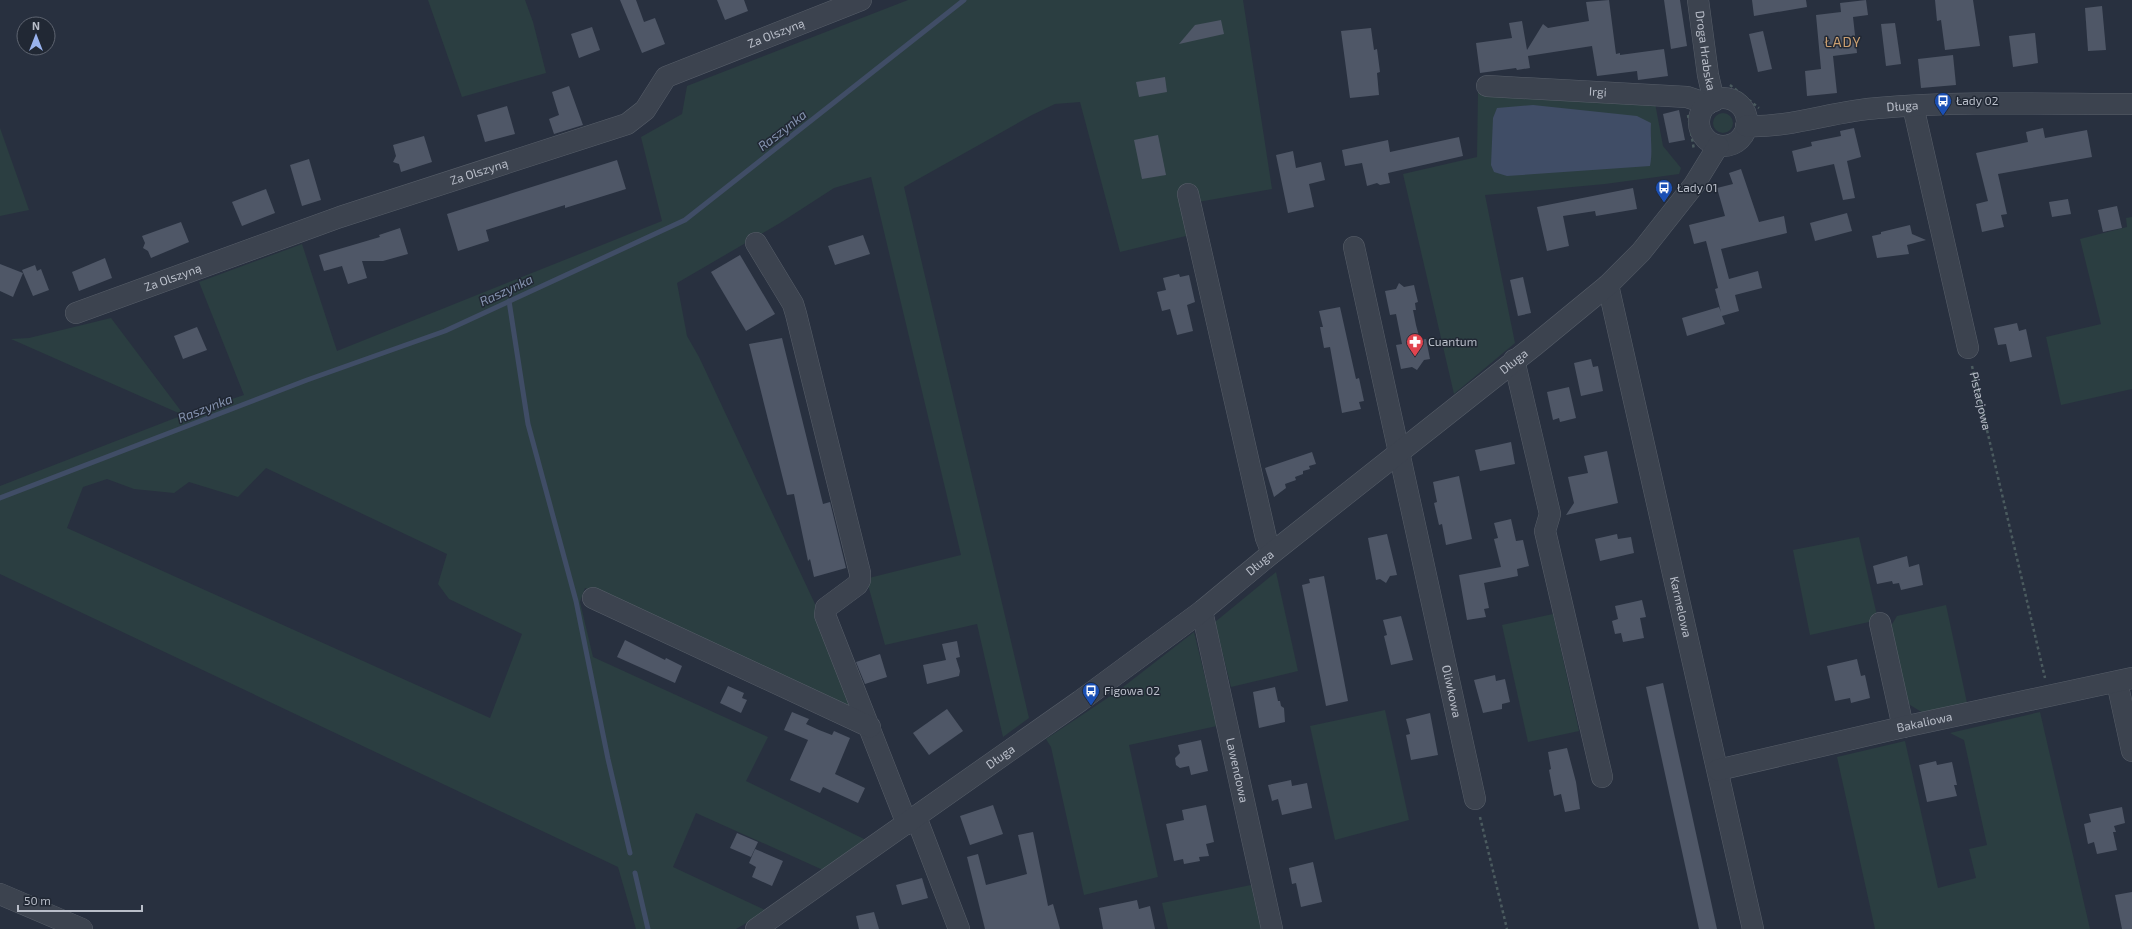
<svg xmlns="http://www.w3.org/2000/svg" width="2132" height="929" font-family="'Exo 2',sans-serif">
	<rect width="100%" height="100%" fill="#28303f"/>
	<g fill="#2b3e41" fill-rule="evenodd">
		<polygon points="428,0 525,0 533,22 546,73 462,97"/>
		<path d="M 908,0 L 1243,0 L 1272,189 L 1198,202 L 1190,235 L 1120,252 L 1080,102 L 1055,104 L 1032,115 L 904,187 L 1029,718 L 1003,737 L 977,624 L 885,645 L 868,585 L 869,578 L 961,555 L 871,177 L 834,188 L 780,223 L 677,283 L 687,336 L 699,357 L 823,621 L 863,718 L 585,588 L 580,602 L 593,657 L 768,737 L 746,781 L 866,840 L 823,870 L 696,813 L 673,867 L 767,911 L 736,929 L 636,929 L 618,867 L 0,574 L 0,486 L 183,415 L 11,339 L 29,338 L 111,318 L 184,415 L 244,395 L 199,282 L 302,244 L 337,351 L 662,221 L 641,137 L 682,114 L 687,86 ZM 266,468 L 447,554 L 438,584 L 449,599 L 522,634 L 490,718 L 67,528 L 83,487 L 107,479 L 134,489 L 174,493 L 189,482 L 238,497 Z"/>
		<polygon points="1478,92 1655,103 1663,146 1681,168 1679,174 1605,184 1485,195 1515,343 1454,394 1403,174 1477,157"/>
		<circle cx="1723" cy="123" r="10"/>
		<polygon points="0,128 29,210 0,216"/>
		<polygon points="2132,217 2132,389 2061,405 2046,337 2101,324 2080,239 2127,227 2126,218"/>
		<polygon points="1859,537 1878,620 1810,635 1793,550"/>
		<polygon points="1276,572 1298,671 1231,687 1215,622"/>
		<polygon points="1946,605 1967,703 1923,713 1907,703 1891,626 1897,616"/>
		<polygon points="1553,614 1579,731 1528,742 1502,625"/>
		<polygon points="1194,632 1217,726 1129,745 1158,877 1084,895 1051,747 1046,739 1118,691"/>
		<polygon points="1385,710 1409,820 1335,840 1310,726"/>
		<polygon points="2040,712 2090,929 1875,929 1837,757 1905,741 1938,888 1976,878 1969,849 1987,845 1964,740 1950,733"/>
		<polygon points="1251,885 1261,929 1168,929 1162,903"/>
	</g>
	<path fill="#404d66" d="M 1533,105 L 1637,116 L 1651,123 C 1650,138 1653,151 1650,166 L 1507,176 L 1494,172 L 1491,165 L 1493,118 L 1497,108 Z"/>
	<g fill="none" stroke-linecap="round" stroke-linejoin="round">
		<g stroke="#404d66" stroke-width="5">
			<polyline points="509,301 528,424 576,601 608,759 630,853"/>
			<polyline points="0,498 307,380 445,331 685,220 964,0"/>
			<polyline points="635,873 648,929"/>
		</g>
	</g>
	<g fill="#4f5767">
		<polygon points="620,0 636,0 644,22 655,18 665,44 642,53"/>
		<polygon points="717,0 744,0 748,11 725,20"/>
		<polygon points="1609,0 1616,54 1620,53 1620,55 1664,49 1668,76 1638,80 1637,71 1597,76 1592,46 1528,56 1530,68 1517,70 1516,68 1480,73 1476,43 1512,38 1509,23 1522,21 1527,50 1543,24 1548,28 1589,21 1586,2"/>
		<polygon points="1664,0 1680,0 1687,46 1671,49"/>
		<polygon points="1752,0 1806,0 1807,7 1754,16"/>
		<polygon points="1866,0 1868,15 1853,17 1857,53 1833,56 1837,93 1807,96 1805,71 1821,69 1816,15 1841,12 1840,3"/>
		<polygon points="1935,0 1973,0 1980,46 1945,50 1941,20 1937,21"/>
		<polygon points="2102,6 2106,50 2088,51 2085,8"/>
		<polygon points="1221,20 1224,34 1179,44 1195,25"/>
		<polygon points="1895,23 1901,64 1886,66 1881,24"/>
		<polygon points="592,27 600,50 579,58 571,34"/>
		<polygon points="1371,28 1374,50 1377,49 1380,72 1377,73 1379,95 1350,98 1341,31"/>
		<polygon points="1763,31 1772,69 1758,72 1749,34"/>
		<polygon points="2035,33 2038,63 2013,67 2009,36"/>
		<polygon points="1953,55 1956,85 1921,88 1918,59"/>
		<polygon points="1165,77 1167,92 1139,97 1136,82"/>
		<polygon points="569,86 583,125 554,134 549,119 559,115 552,92"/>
		<polygon points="507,106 515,134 485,142 477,115"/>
		<polygon points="1679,110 1685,140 1669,143 1663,114"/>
		<polygon points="1854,128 1861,157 1847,161 1855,198 1843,200 1834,164 1797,172 1792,151 1812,146 1811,142 1841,136 1840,131"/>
		<polygon points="2043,128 2045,138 2087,130 2092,157 1998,174 2007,214 2001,215 2004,227 1982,232 1976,204 1988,201 1976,153 2028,142 2026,132"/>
		<polygon points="1158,135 1166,175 1142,179 1134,140"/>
		<polygon points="424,136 432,162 401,172 399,164 393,162 396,156 393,145"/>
		<polygon points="1459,137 1463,156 1388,173 1390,183 1380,185 1377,183 1367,186 1362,163 1345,166 1342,150 1388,140 1390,152"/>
		<polygon points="1293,151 1296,168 1321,162 1325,180 1309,184 1314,207 1288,213 1276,155"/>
		<polygon points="309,159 321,200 302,206 290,165"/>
		<polygon points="617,160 626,189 565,208 565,205 486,230 489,241 458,251 447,214"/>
		<polygon points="1741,169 1759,222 1784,216 1787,233 1721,249 1729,279 1758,271 1762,288 1735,295 1739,311 1722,316 1725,324 1687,336 1682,318 1719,307 1721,312 1715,289 1718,288 1706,241 1694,244 1689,225 1725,216 1717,188 1733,184 1729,173"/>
		<polygon points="1633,188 1637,209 1596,216 1595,211 1563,216 1569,246 1547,251 1537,207"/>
		<polygon points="266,189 275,213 242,226 232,202"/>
		<polygon points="2068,199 2071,214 2052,217 2049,202"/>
		<polygon points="2117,206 2122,228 2103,232 2098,210"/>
		<polygon points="1847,213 1852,231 1815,241 1810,223"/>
		<polygon points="181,222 189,242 151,258 148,251 143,248 145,243 142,236"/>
		<polygon points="1910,225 1912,234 1926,240 1907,245 1909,254 1877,258 1872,236 1881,234 1881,232"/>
		<polygon points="400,228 408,254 383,261 362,261 367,278 348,284 342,266 324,271 319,255 380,237 379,235"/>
		<polygon points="863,235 870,254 835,265 828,246"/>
		<polygon points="740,255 775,314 746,331 711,272"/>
		<polygon points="105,258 112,278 79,291 72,272"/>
		<polygon points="0,264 23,273 13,297 0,291"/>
		<polygon points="35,265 37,271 41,269 49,290 33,296 22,270"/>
		<polygon points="1179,274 1180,277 1189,275 1195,302 1187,305 1193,331 1177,335 1170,309 1162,311 1157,292 1166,290 1163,278"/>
		<polygon points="1523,277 1531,313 1518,316 1510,280"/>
		<polygon points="1399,283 1404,287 1414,285 1418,302 1415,303 1416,310 1413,310 1416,325 1420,340 1426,339 1430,359 1424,360 1417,370 1412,367 1401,369 1396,345 1402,344 1396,314 1390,315 1385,291 1396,289"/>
		<polygon points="1340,307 1356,379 1359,378 1364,401 1359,402 1361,409 1342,413 1330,347 1324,348 1320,327 1323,327 1319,311"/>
		<polygon points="2017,323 2019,331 2026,329 2032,357 2010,362 2006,344 1998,345 1994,328"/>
		<polygon points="197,327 207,350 183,359 174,336"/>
		<polygon points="782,338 823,504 830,502 846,568 814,577 810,559 808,561 794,494 787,495 749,344"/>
		<polygon points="1591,359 1593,367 1598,366 1603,391 1581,396 1574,363"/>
		<polygon points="1569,387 1576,418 1560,422 1559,418 1553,420 1547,392"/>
		<polygon points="1511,442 1515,464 1480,471 1475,450"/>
		<polygon points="1607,451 1618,503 1566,515 1574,503 1568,477 1588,473 1584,456"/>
		<polygon points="1312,452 1316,464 1309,466 1310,469 1303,471 1303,474 1295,477 1296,480 1285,484 1286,488 1274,497 1265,468"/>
		<polygon points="1459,476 1472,539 1446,545 1442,524 1439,525 1434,503 1437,502 1433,482"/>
		<polygon points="1511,519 1516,541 1523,540 1529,566 1517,569 1518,576 1484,583 1489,608 1484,609 1486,617 1467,620 1459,575 1501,567 1494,539 1498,538 1494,523"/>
		<polygon points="1387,534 1397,575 1390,576 1386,583 1380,579 1376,580 1368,538"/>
		<polygon points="1617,534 1618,539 1631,537 1634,553 1600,561 1595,539"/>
		<polygon points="1907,556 1909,567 1919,564 1923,585 1901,590 1899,583 1893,584 1892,581 1877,584 1873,566"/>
		<polygon points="1324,576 1348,701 1326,706 1302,585 1310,583 1309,579"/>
		<polygon points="1642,600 1646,617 1640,618 1644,638 1623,642 1621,633 1615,634 1612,621 1618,619 1615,606"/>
		<polygon points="1401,616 1413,660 1391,665 1384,636 1387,635 1383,620"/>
		<polygon points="625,640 665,660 666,658 682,666 675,683 617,657"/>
		<polygon points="957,641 960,657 956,658 960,671 959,676 927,684 923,665 946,660 942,644"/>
		<polygon points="880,654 887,677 865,684 856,662"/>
		<polygon points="1857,659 1861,676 1865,675 1870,698 1851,703 1850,698 1835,701 1827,666"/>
		<polygon points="1495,675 1496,681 1505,679 1510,702 1502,704 1502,709 1483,713 1474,680"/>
		<polygon points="1663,683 1717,929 1699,929 1646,687"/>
		<polygon points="728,686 744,693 742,698 747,700 741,713 720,703"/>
		<polygon points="1275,687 1278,701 1280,701 1281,706 1284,708 1285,722 1259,728 1253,692"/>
		<polygon points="947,709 963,731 929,755 913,733"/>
		<polygon points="792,712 809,719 806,724 819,730 832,735 834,731 850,738 835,774 865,788 858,803 823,787 820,793 790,780 808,740 784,730"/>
		<polygon points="1430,713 1438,755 1411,760 1406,735 1410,734 1406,719"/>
		<polygon points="1201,740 1208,771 1191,775 1189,766 1180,768 1176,765 1175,758 1180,753 1178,745"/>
		<polygon points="1567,748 1576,782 1580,809 1565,812 1561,794 1554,796 1549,770 1551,769 1548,752"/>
		<polygon points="1936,761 1937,765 1952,762 1957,785 1954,785 1957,796 1927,802 1919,765"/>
		<polygon points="1291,780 1292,786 1307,783 1312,808 1282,815 1278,799 1272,801 1268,785"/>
		<polygon points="993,805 1003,834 970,845 960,816"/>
		<polygon points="1206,805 1214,842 1206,844 1209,856 1199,857 1200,861 1184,864 1183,859 1174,861 1166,824 1184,820 1182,810"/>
		<polygon points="2122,807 2125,823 2114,826 2116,832 2113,832 2117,850 2097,854 2094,842 2088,844 2084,824 2091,822 2089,814"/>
		<polygon points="1033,832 1048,906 1053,904 1060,929 985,929 967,857 978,854 986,885 1027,874 1018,835"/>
		<polygon points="737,833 758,842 751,857 730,848"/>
		<polygon points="755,849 783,861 772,886 752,877 756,867 749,863"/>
		<polygon points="1313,862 1322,902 1301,907 1296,883 1292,884 1289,868"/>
		<polygon points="922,878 928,898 902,905 896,885"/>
		<polygon points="2132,892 2132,929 2122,929 2115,895"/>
		<polygon points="1137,900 1139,909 1150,906 1155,929 1103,929 1099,908"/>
		<polygon points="874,912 879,929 859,929 856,916"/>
	</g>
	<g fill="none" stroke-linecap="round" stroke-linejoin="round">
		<defs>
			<g id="minor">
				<path id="s2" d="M 1698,0 L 1708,75 L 1714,101"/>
				<path id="s3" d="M 1487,86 L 1687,97 L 1708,104"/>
				<circle cx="1723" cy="122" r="24"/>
				<polyline points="1913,106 1968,348"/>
				<path id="s4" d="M 1746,126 C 1791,128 1833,111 1878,108 C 1962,101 2048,104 2132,104"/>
				<polyline points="1188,194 1266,538 1272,553"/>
				<polyline points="756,243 793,304 796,314 860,573 860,580 857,585 826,608 825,615 907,824"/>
				<path id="s5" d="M 1354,247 L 1475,799"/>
				<path id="s6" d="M 1608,285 L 1753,929"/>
				<path id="s7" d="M 76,313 L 340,217 L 627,124 L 645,110 L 666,77 L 861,0"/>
				<polyline points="1514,360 1550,514 1545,531 1602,777"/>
				<polyline points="593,598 870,727"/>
				<path id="s8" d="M 1202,611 L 1272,929"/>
				<polyline points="1880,623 1903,727"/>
				<polyline points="2117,682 2132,751"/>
				<path id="s9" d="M 1718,770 L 1903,727 L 2132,678"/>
				<polyline points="916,817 959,929"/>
				<polyline points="0,894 82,929"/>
				<path id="s10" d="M 756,929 L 1080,701 L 1202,611 L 1272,553 L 1535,345 L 1608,285 L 1641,252 L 1694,185 L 1718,146"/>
			</g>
		</defs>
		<use href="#minor" stroke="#575e69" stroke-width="22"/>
		<g stroke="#4b5b5f" stroke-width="2.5" stroke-dasharray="3 3" stroke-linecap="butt">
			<polyline points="1730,85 1759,108"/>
			<polyline points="1688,115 1694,150"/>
			<path id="s1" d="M 1972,366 L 2045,678"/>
			<polyline points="1480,817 1507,929"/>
		</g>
		<use href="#minor" stroke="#3c434f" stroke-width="21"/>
	</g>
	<defs>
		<symbol id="bus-pin" viewBox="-11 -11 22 30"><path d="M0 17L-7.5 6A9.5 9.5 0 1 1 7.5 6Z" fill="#1a4fb4" stroke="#212834"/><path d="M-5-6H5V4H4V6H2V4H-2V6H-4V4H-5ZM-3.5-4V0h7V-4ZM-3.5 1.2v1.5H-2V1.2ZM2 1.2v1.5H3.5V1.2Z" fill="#fff"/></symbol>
		<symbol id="pharmacy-pin" viewBox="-11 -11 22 30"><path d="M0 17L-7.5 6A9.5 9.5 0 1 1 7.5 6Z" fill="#e0444e" stroke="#212834"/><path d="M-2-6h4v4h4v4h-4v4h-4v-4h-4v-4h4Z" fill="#fff"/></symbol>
	</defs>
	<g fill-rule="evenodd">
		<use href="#bus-pin" x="1933" y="91" width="20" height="27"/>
		<use href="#bus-pin" x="1654" y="178" width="20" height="27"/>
		<use href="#pharmacy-pin" x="1405" y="332" width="20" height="27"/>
		<use href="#bus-pin" x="1081" y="681" width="20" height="27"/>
	</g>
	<g text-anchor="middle" stroke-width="3" stroke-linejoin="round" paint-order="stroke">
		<g font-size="12" fill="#b9bec9" stroke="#212834">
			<text dy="4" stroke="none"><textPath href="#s7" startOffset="763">Za Olszyną</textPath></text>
			<text dy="4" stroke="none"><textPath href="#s2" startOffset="51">Droga Hrabska</textPath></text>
			<text dy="4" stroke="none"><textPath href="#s3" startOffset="111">Irgi</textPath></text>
			<text dy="4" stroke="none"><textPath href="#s4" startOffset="158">Długa</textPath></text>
			<text dy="4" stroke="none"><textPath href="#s7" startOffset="427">Za Olszyną</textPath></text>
			<text dy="4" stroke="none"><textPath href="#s7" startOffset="103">Za Olszyną</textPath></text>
			<text dy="4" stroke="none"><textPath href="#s10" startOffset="947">Długa</textPath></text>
			<text dy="4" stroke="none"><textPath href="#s1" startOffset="36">Pistacjowa</textPath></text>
			<text dy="4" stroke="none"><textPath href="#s10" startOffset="623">Długa</textPath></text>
			<text dy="4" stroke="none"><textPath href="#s6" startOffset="330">Karmelowa</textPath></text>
			<text dy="4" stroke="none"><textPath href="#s5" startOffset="455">Oliwkowa</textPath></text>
			<text dy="4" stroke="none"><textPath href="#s9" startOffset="212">Bakaliowa</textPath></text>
			<text dy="4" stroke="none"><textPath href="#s10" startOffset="299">Długa</textPath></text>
			<text dy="4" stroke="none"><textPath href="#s8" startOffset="163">Lawendowa</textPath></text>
		</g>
		<g font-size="12" fill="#b9bec9" stroke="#212834" text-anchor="start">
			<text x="1956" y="105">Łady 02</text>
			<text x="1677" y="192">Łady 01</text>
			<text x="1428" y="346">Cuantum</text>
			<text x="1104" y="695">Figowa 02</text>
		</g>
		<g font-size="13" font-style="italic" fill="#8492ae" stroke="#212834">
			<text transform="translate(782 130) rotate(-38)" y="5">Raszynka</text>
			<text transform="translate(506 290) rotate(-25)" y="5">Raszynka</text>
			<text transform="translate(205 408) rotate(-21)" y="5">Raszynka</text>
		</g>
		<g font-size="14" letter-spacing="1" fill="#cca071" stroke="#212834">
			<text x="1843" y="47">ŁADY</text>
		</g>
	</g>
	<g transform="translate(36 36)"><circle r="19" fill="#212834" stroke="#5e6470"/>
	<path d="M0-3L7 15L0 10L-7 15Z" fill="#99b3ef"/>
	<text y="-6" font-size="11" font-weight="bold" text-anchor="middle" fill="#b9bec9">N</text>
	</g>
	<path d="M18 905v6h124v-6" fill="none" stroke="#b9bec9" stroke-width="2"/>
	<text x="24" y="905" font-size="12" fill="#b9bec9" stroke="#212834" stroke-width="3" paint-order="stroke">50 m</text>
</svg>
